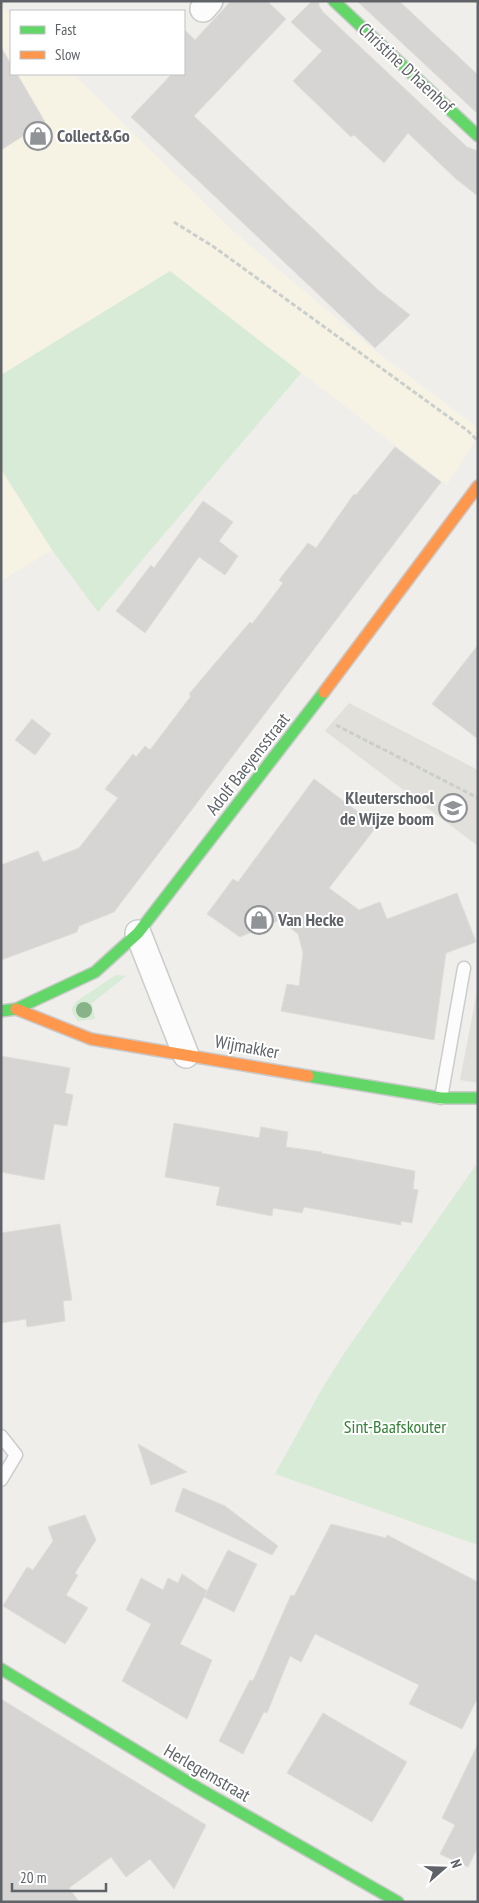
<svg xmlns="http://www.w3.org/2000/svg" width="479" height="1903" font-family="'PT Sans Narrow',sans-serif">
	<rect width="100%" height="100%" fill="#efeeea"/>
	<g fill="#f7f3e4">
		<polygon points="1,6 11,15 11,74 73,74 234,232 374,350 478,428 478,436 447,485 170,271 1,375"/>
		<polygon points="1,469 52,550 1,581"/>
	</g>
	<g fill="#e2e0da">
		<polygon points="349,703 478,770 478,846 325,731"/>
		<polygon points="478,986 478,1083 460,1080"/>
	</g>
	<g fill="#d8ebd6">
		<polygon points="170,271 301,373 98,612 52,550 1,469 1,375"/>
		<polygon points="116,975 126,976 92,1003 95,1019 78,1021 73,1014 72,1008 77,1001"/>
		<polygon points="478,1162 478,1545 275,1474 323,1387 345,1352"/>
	</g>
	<g fill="#d6d5d3" stroke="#deddd9">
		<polygon points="231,1 267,1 286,19 194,116 377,289 410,315 375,348 131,117 172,74 184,74 184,29 195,40"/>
		<polygon points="312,1 319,1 319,6 323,12 467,147 478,151 478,196 456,179 408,133 384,163 354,135 351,137 293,81 322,51 291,22"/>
		<polygon points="357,1 399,1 478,75 478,114"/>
		<polygon points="1,47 11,64 11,74 17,74 45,122 1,150"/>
		<polygon points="395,447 441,482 114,912 79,926 77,932 1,960 1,865 38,851 43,862 79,848 118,798 105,789 133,754 136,757 145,746 150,750 191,696 189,694 250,622 252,624 283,583 279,580 308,543 316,548 354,494 356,495"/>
		<polygon points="203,501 233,522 219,541 238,556 225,575 199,557 145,633 116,611 151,565 154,568"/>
		<polygon points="478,645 478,739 432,704"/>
		<polygon points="32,719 51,734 35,755 15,740"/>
		<polygon points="314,779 377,826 329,888 359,910 380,902 387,919 457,893 476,942 446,953 434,1040 281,1011 287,984 299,986 303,953 298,934 280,920 240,937 207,914 233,879 238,882"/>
		<polygon points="1,1056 70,1068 65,1093 73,1095 67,1126 54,1124 44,1180 1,1172"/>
		<polygon points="174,1123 259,1138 261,1127 288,1132 286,1147 322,1152 321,1153 415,1171 413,1189 418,1190 412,1223 401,1221 401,1225 304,1207 302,1213 273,1208 272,1216 216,1205 220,1187 165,1177"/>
		<polygon points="60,1224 72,1300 63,1301 65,1321 27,1327 26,1319 1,1323 1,1233"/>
		<polygon points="138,1444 187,1472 151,1485"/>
		<polygon points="183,1488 225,1506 278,1546 272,1555 175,1511"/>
		<polygon points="85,1515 96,1540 75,1573 78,1575 66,1595 88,1608 65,1644 3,1606 27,1567 33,1570 53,1541 48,1527"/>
		<polygon points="331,1524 386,1538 387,1535 478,1582 478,1697 462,1729 409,1704 419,1685 315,1634 301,1662 290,1656 267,1713 264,1712 243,1754 219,1741 250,1680 253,1681 291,1595 294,1596"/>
		<polygon points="228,1550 257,1564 234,1612 204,1597"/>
		<polygon points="182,1574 207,1591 180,1644 212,1660 187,1719 122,1681 151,1624 126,1610 141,1578 163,1590 168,1578 178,1583"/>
		<polygon points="1,1699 206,1825 174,1889 150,1859 126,1877 111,1857 69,1888 79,1902 1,1902"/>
		<polygon points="323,1713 407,1762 372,1822 287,1773"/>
		<polygon points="478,1744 478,1847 468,1867 440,1854 455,1825 442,1818"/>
	</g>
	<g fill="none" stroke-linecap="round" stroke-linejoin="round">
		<defs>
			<g id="lane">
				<polyline points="441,1098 464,968"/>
				<polyline points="1,1436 16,1455 1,1480"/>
			</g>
			<g id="street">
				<polyline points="203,9 210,1"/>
				<polyline points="138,933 186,1055"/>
			</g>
			<g id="fast">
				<polyline points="334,1 478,136"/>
				<polyline points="1,1011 16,1009 95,972 138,933 324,692"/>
				<polyline points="308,1076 441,1098 478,1098"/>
				<polyline points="1,1669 198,1788 398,1902"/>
			</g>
			<g id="slow">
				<polyline points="324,692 478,486"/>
				<polyline points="16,1009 91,1039 308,1076"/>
			</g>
		</defs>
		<use href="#lane" stroke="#cbcccc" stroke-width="15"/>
		<use href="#street" stroke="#cbcccc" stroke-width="28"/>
		<use href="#fast" stroke="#cacacb" stroke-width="14"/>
		<use href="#slow" stroke="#cacacb" stroke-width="14"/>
		<g stroke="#cacfcc" stroke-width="3" stroke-dasharray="5 2.5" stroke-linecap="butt">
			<polyline points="174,222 214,247 468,431 478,441"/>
			<polyline points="336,725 478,798"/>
		</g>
		<use href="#lane" stroke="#fdfcfc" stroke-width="12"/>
		<use href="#street" stroke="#fdfcfc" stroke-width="25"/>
		<use href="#fast" stroke="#63d668" stroke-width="11"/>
		<use href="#slow" stroke="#ff974d" stroke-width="11"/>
	</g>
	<circle fill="#88b388" cx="84" cy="1010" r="8"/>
	<defs>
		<symbol id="shop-ring" viewBox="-11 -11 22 22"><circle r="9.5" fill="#fff" stroke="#919496" stroke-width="1.5"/><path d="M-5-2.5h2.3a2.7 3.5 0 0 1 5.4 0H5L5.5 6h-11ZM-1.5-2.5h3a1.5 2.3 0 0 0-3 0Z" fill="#919496"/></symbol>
		<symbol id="school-ring" viewBox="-11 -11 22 22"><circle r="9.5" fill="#fff" stroke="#919496" stroke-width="1.5"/><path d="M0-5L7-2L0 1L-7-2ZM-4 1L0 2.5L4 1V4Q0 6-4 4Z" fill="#919496"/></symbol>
	</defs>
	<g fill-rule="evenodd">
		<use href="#shop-ring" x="22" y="120" width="32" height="32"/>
		<use href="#school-ring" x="437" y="792" width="32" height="32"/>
		<use href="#shop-ring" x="243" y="904" width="32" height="32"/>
	</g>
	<g text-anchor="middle" stroke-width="4" stroke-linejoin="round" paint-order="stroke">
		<g font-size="18" fill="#5f6368" stroke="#fff">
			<text transform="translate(406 68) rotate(43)" y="6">Christine D'haenhof</text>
			<text transform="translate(248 764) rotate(-52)" y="6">Adolf Baeyensstraat</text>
			<text transform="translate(247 1047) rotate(10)" y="6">Wijmakker</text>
			<text transform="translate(207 1773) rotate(30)" y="6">Herlegemstraat</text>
		</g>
		<g font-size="18" font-weight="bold" fill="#5f6368" stroke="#fff" text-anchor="start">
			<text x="57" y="142">Collect&amp;Go</text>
			<text x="434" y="804" text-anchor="end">Kleuterschool<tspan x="434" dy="21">de Wijze boom</tspan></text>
			<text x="278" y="926">Van Hecke</text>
		</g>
		<g font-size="18" fill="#348238" stroke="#fff">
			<text x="395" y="1433">Sint-Baafskouter</text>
		</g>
	</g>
	<rect width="479" height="1903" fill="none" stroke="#5f6368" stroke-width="5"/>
	<rect x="10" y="10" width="175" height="65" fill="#ffffff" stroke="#bfc1c3"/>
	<rect x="20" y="26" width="25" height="8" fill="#63d668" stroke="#bfc1c3"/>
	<text x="55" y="35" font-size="15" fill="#5f6368">Fast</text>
	<rect x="20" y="51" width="25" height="8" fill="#ff974d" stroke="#bfc1c3"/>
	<text x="55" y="60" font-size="15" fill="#5f6368">Slow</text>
	<g transform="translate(444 1868) rotate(70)" stroke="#ffffff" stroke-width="4" paint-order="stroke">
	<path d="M0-4L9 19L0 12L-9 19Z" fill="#5f6368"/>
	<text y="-8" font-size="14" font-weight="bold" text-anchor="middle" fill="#5f6368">N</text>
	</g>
	<path d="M12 1883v8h94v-8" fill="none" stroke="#5f6368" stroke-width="2.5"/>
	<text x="20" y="1883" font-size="15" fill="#5f6368" stroke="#ffffff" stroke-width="4" paint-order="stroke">20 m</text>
</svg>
